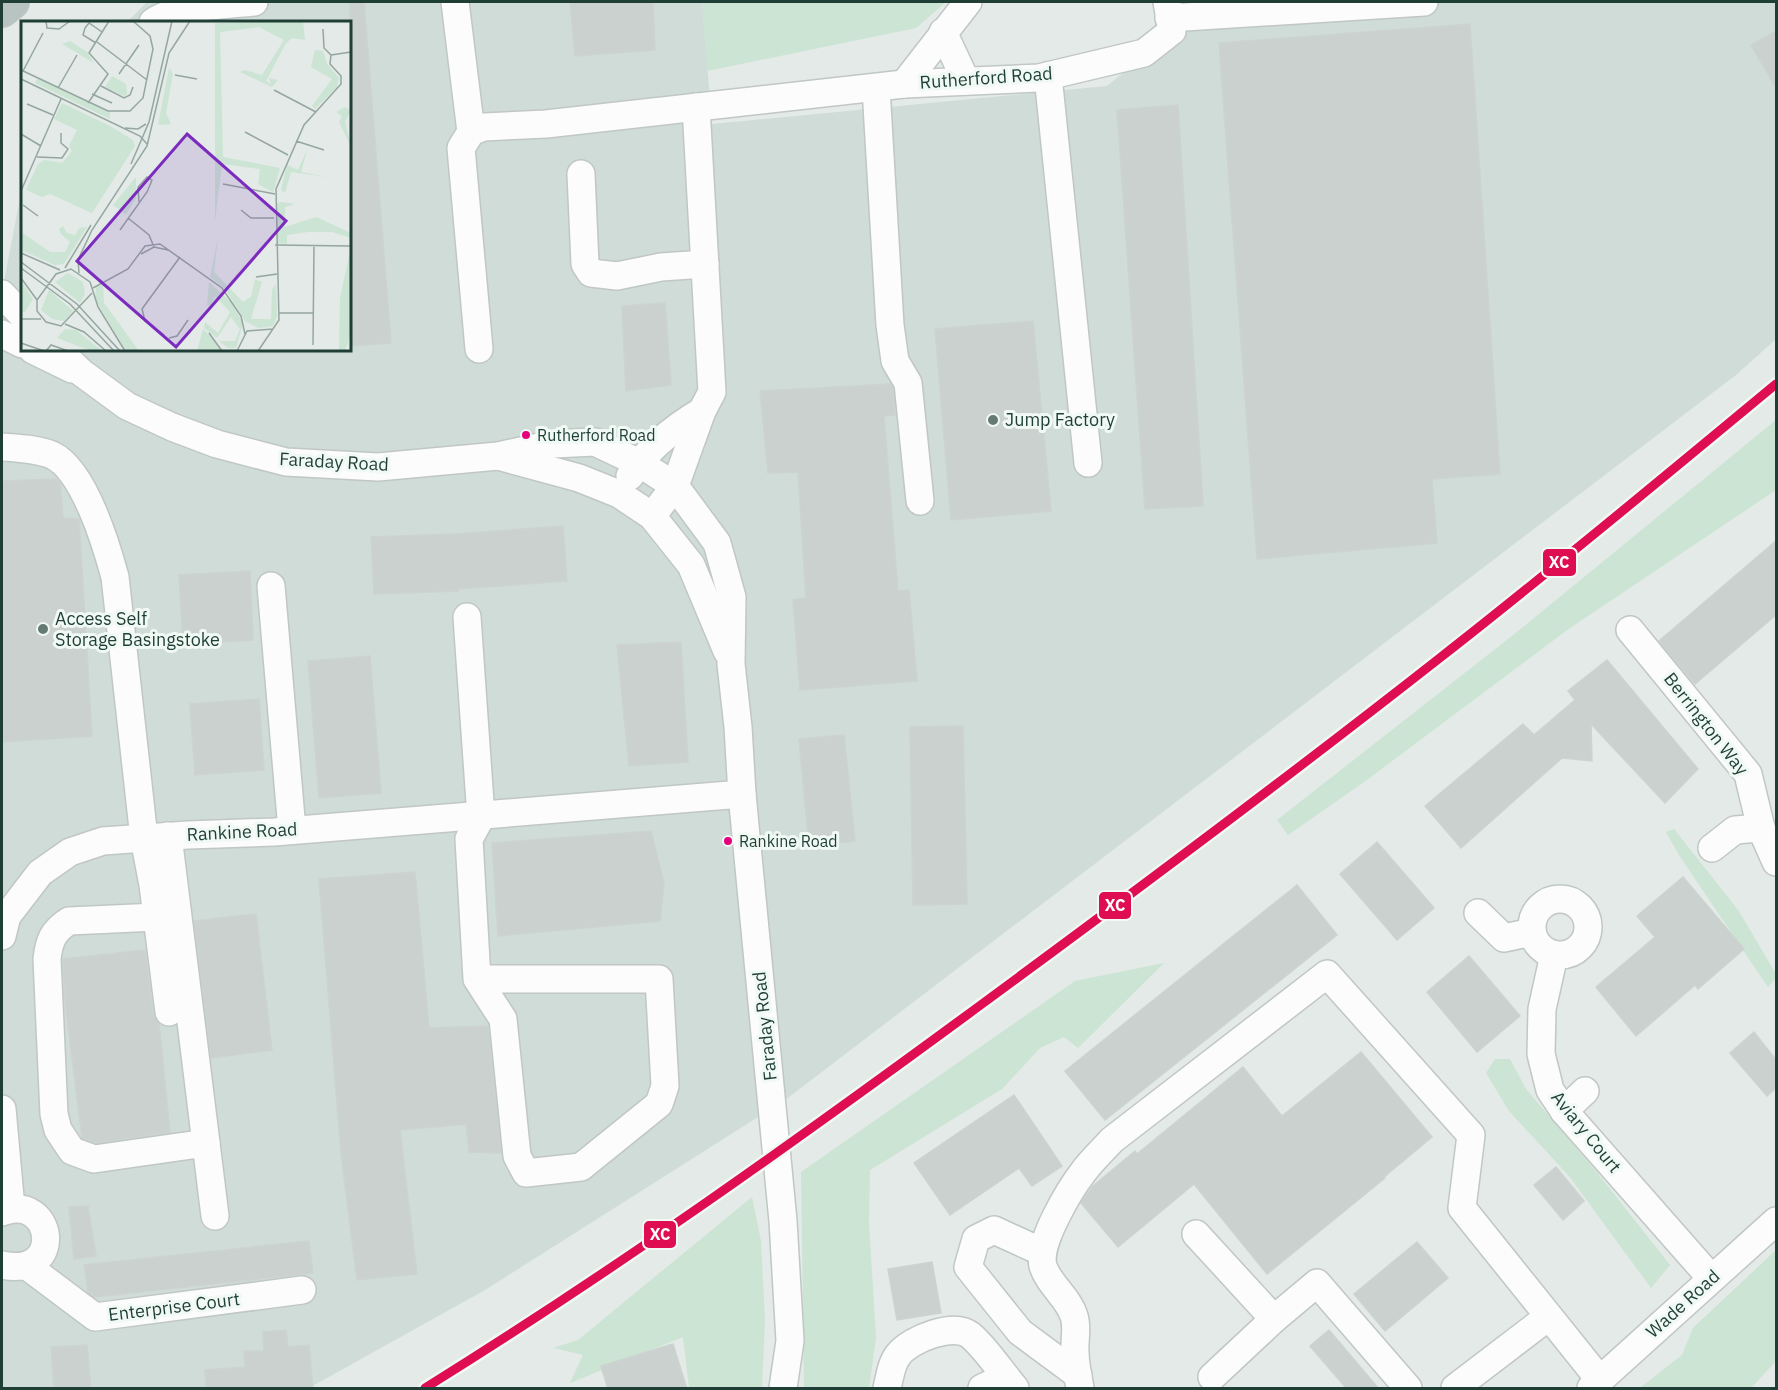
<svg xmlns="http://www.w3.org/2000/svg" width="1778" height="1390" font-family="'IBM Plex Sans',sans-serif">
	<rect width="100%" height="100%" fill="#e3eae7"/>
	<polygon fill="#d0dcd7" points="147,2 702,2 712,124 1107,86 1184,24 1181,2 1776,2 1776,339 1736,375 785,1100 485,1290 309,1388 2,1388 2,292 22,188 22,350 350,350 350,22 127,22"/>
	<g fill="#cbe4d3">
		<polygon points="702,2 946,2 916,28 707,71"/>
		<polygon points="1776,420 1776,490 1567,630 1364,782 1288,835 1277,820 1512,636"/>
		<polygon points="1674,829 1738,910 1776,974 1776,978 1768,987 1679,855 1666,832"/>
		<polygon points="1164,963 1078,1048 1064,1037 1040,1048 1002,1089 870,1170 869,1223 876,1338 869,1388 804,1388 801,1172 1075,981"/>
		<polygon points="1495,1059 1510,1059 1526,1089 1595,1170 1670,1265 1651,1288 1569,1176 1509,1111 1486,1073"/>
		<polygon points="752,1197 761,1241 765,1320 762,1388 689,1388 683,1337 570,1383 583,1355 553,1348 578,1340"/>
		<polygon points="1776,1250 1776,1361 1751,1388 1640,1388 1682,1355 1693,1328"/>
	</g>
	<g fill="#cad1ce" stroke="#ccd3d0" stroke-width="1.5">
		<polygon points="350,2 364,2 391,343 350,346"/>
		<polygon points="570,2 653,2 655,50 575,56"/>
		<polygon points="1470,24 1500,474 1432,479 1437,543 1257,559 1219,43"/>
		<polygon points="1776,31 1776,88 1751,45"/>
		<polygon points="1178,105 1203,506 1145,509 1117,110"/>
		<polygon points="665,303 671,385 626,391 622,306"/>
		<polygon points="1033,321 1051,511 951,520 935,329"/>
		<polygon points="890,384 893,388 895,415 884,416 898,591 909,590 917,681 800,690 793,600 806,598 798,472 768,473 760,391"/>
		<polygon points="56,479 60,483 63,518 79,519 92,736 2,742 2,481"/>
		<polygon points="563,526 567,581 458,589 458,591 374,594 371,537 455,534"/>
		<polygon points="1776,541 1776,615 1695,684 1659,641"/>
		<polygon points="250,571 253,640 183,644 179,575"/>
		<polygon points="681,642 688,762 629,766 617,645"/>
		<polygon points="370,656 381,793 319,798 308,661"/>
		<polygon points="1607,660 1698,769 1665,803 1591,724 1592,761 1562,758 1461,848 1425,806 1523,724 1534,735 1575,700 1568,691"/>
		<polygon points="259,699 264,770 195,775 190,704"/>
		<polygon points="963,726 967,904 913,905 910,727"/>
		<polygon points="844,735 855,841 809,846 799,739"/>
		<polygon points="651,831 664,883 660,921 498,936 492,843"/>
		<polygon points="1377,842 1434,908 1397,940 1340,874"/>
		<polygon points="415,872 429,1028 488,1026 501,1153 469,1152 466,1124 400,1130 417,1274 357,1280 341,1153 319,879"/>
		<polygon points="1683,877 1744,949 1698,989 1695,985 1636,1036 1596,987 1655,937 1637,916"/>
		<polygon points="1297,885 1337,935 1105,1120 1065,1071"/>
		<polygon points="256,914 272,1050 211,1058 194,921"/>
		<polygon points="145,950 153,1014 159,1023 170,1132 96,1143 82,1138 65,1002 63,959"/>
		<polygon points="1469,956 1520,1016 1477,1052 1427,992"/>
		<polygon points="1754,1032 1776,1060 1776,1088 1767,1096 1730,1053"/>
		<polygon points="1361,1052 1432,1137 1384,1177 1385,1178 1267,1274 1194,1184 1118,1247 1081,1203 1093,1186 1135,1151 1137,1154 1243,1067 1282,1116"/>
		<polygon points="1014,1095 1062,1166 1032,1186 1019,1168 950,1215 914,1163"/>
		<polygon points="1556,1167 1584,1201 1563,1220 1534,1185"/>
		<polygon points="88,1206 96,1256 74,1259 69,1207"/>
		<polygon points="309,1241 313,1273 95,1297 88,1292 84,1265"/>
		<polygon points="1417,1242 1448,1278 1385,1331 1354,1294"/>
		<polygon points="932,1262 941,1313 897,1320 888,1269"/>
		<polygon points="286,1330 288,1347 309,1345 313,1389 206,1389 205,1370 245,1367 244,1351 264,1351 263,1332"/>
		<polygon points="1329,1330 1379,1389 1347,1389 1310,1346"/>
		<polygon points="673,1344 687,1389 608,1389 601,1366"/>
		<polygon points="87,1345 91,1389 54,1389 51,1347"/>
	</g>
	<g fill="none" stroke-linecap="round" stroke-linejoin="round">
		<defs>
			<g id="minor">
				<polyline points="455,2 471,132"/>
				<polyline points="1169,18 1424,2"/>
				<path d="M 153,22 C 176,6 226,5 254,2"/>
				<polyline points="943,32 966,81"/>
				<polyline points="1048,76 1088,463"/>
				<polyline points="904,84 968,2"/>
				<polyline points="876,88 890,325 895,361 908,383 920,501"/>
				<polyline points="581,174 585,264 591,273 617,276 661,267 705,264"/>
				<polyline points="2,294 22,315"/>
				<polyline points="2,334 22,344"/>
				<polyline points="479,349 461,148 471,132 484,127 546,124 904,84 1039,78 1144,53 1172,31 1167,2"/>
				<polyline points="33,350 72,369"/>
				<polyline points="58,350 82,373 127,406 172,427 217,444 286,462 378,467 498,456 553,444 595,442 639,463 675,486 717,543 732,597 731,664 738,727 742,794 783,1221 790,1341 783,1388"/>
				<path d="M 2,447 C 18,448 37,449 52,455 C 84,470 106,544 115,577 L 144,838 L 153,885 L 169,1012"/>
				<polyline points="502,457 579,478 619,494 652,516 691,565 727,651"/>
				<path d="M 630,476 C 647,449 675,427 702,411"/>
				<polyline points="652,516 675,486 702,411 712,392 696,107"/>
				<polyline points="271,586 292,830"/>
				<polyline points="467,617 481,817 469,839 477,979 503,1019 517,1156 526,1173 581,1167 659,1104 665,1086 659,979 477,979"/>
				<polyline points="1630,630 1748,774 1761,828 1776,862"/>
				<polyline points="168,836 215,1216"/>
				<polyline points="1712,848 1735,830 1761,828"/>
				<circle cx="1560" cy="927" r="28"/>
				<polyline points="1478,913 1504,938 1532,932"/>
				<path d="M 157,917 L 69,921 C 53,931 49,941 47,959 L 54,1114 L 58,1130 L 72,1151 L 94,1159 L 206,1143"/>
				<polyline points="2,936 7,916 40,873 70,852 103,841 188,835 274,832 742,794"/>
				<polyline points="1554,955 1542,1009 1541,1054 1550,1090 1564,1111 1711,1278"/>
				<polyline points="2,1109 11,1208"/>
				<polyline points="1564,1111 1585,1091"/>
				<path d="M 2,1212 C 54,1192 66,1279 2,1265"/>
				<polyline points="1196,1234 1274,1319 1317,1283 1408,1388"/>
				<polyline points="1042,1252 994,1230 976,1239 968,1267 1020,1332 1078,1375"/>
				<polyline points="27,1266 95,1317 302,1290"/>
				<polyline points="1212,1377 1274,1319"/>
				<path d="M 887,1388 C 890,1377 891,1363 899,1354 C 911,1339 954,1322 970,1335 C 985,1347 1002,1373 1015,1388"/>
				<polyline points="982,1388 1005,1377"/>
				<path d="M 1080,1388 C 1078,1377 1075,1364 1075,1352 C 1074,1340 1078,1328 1074,1316 C 1068,1297 1049,1285 1043,1266 C 1037,1243 1070,1189 1084,1171 C 1092,1160 1103,1150 1112,1140 L 1327,974 L 1471,1135 L 1462,1208 L 1600,1380"/>
				<polyline points="1455,1388 1548,1317"/>
				<polyline points="1591,1388 1776,1221"/>
			</g>
			<polyline id="highway" points="2,10 12,2"/>
		</defs>
		<use href="#minor" stroke="#c0c7c4" stroke-width="30"/>
		<use href="#highway" stroke="#bbc6c3" stroke-width="36"/>
		<use href="#minor" stroke="#fbfcfb" stroke-width="27"/>
		<use href="#highway" stroke="#b9c3c1" stroke-width="33"/>
		<defs>
			<path id="rail-1" d="M 425,1388 C 617,1269 800,1138 982,1004 C 1137,890 1291,775 1441,657 C 1555,568 1665,476 1776,384"/>
		</defs>
		<use href="#rail-1" stroke="#f1f9f5" stroke-width="14"/>
		<use href="#rail-1" stroke="#df0d52" stroke-width="9"/>
	</g>
	<g fill="#647b74" stroke="#f1f9f5" stroke-width="2">
		<circle cx="993" cy="420" r="6"/>
		<circle cx="43" cy="629" r="6"/>
	</g>
	<g fill="#e5007d" stroke="#f1f9f5" stroke-width="2">
		<circle cx="526" cy="435" r="5"/>
		<circle cx="728" cy="841" r="5"/>
	</g>
	<g text-anchor="middle" stroke-width="6" stroke-linejoin="round" paint-order="stroke">
		<g font-size="16" fill="#1f3f36" stroke="#f1f9f5" text-anchor="start">
			<text x="537" y="441">Rutherford Road</text>
			<text x="739" y="847">Rankine Road</text>
		</g>
		<g font-size="18" fill="#1f3f36" stroke="#f1f9f5">
			<text transform="translate(986 78) rotate(-4)" y="6">Rutherford Road</text>
			<text transform="translate(334 462) rotate(3)" y="6">Faraday Road</text>
			<text transform="translate(1706 724) rotate(52)" y="6">Berrington Way</text>
			<text transform="translate(242 832) rotate(-3)" y="6">Rankine Road</text>
			<text transform="translate(765 1026) rotate(-96)" y="6">Faraday Road</text>
			<text transform="translate(1586 1132) rotate(51)" y="6">Aviary Court</text>
			<text transform="translate(1683 1304) rotate(-42)" y="6">Wade Road</text>
			<text transform="translate(174 1307) rotate(-7)" y="6">Enterprise Court</text>
		</g>
		<g font-size="18" fill="#1f3f36" stroke="#f1f9f5" text-anchor="start">
			<text x="1005" y="426">Jump Factory</text>
			<text x="55" y="625">Access Self<tspan x="55" dy="21">Storage Basingstoke</tspan></text>
		</g>
	</g>
	<g transform="translate(21 21)">
		<rect width="330" height="330" fill="#e3eae7"/>
		<path d="M 282,0 L 284,19 L 271,17 L 265,22 L 245,60 L 250,63 L 248,57 L 257,59 L 251,66 L 219,51 L 223,49 L 241,54 L 263,19 L 238,6 L 199,11 L 202,136 L 259,147 L 252,171 L 237,163 L 239,148 L 201,143 L 194,200 L 194,2 ZM 49,20 L 66,31 L 73,42 L 41,23 ZM 294,29 L 302,30 L 306,43 L 318,57 L 316,66 L 294,88 L 291,85 L 311,58 L 290,46 ZM 148,47 L 152,52 L 145,92 L 150,103 L 137,104 ZM 91,55 L 105,63 L 106,73 L 103,75 L 84,66 ZM 17,57 L 89,91 L 89,98 L 14,62 ZM 41,82 L 89,105 L 112,119 L 114,125 L 71,192 L 29,173 L 21,176 L 5,169 L 17,143 L 23,139 L 41,142 L 51,130 L 48,125 L 56,109 L 33,98 ZM 324,86 L 330,90 L 324,100 L 330,126 L 318,101 L 321,95 L 315,91 ZM 287,127 L 280,151 L 307,156 L 270,151 L 264,172 L 260,169 L 266,144 L 277,149 ZM 115,156 L 115,177 L 105,194 L 92,184 ZM 260,181 L 274,183 L 264,186 L 264,206 L 295,196 L 330,212 L 330,217 L 311,211 L 287,211 L 266,214 L 266,223 L 256,222 L 256,183 ZM 42,205 L 46,212 L 54,214 L 58,207 L 66,206 L 43,243 L 34,244 L 0,229 L 0,211 L 29,231 L 44,231 L 49,221 L 40,213 L 38,208 ZM 197,217 L 193,251 L 222,281 L 230,276 L 234,258 L 241,261 L 230,298 L 250,298 L 251,269 L 255,263 L 256,295 L 252,305 L 237,307 L 224,300 L 205,269 L 189,256 ZM 330,226 L 330,307 L 327,323 L 323,330 L 318,330 L 319,277 ZM 47,252 L 62,261 L 64,273 L 59,282 L 34,261 ZM 0,260 L 12,278 L 4,291 L 0,290 ZM 188,261 L 211,282 L 222,302 L 215,327 L 207,327 L 198,320 L 214,320 L 219,308 L 210,296 L 196,317 L 183,307 L 184,301 L 197,312 L 209,291 L 194,275 L 190,285 L 186,284 ZM 82,264 L 83,282 L 118,330 L 105,330 L 74,278 L 75,266 ZM 28,269 L 52,290 L 43,300 L 31,298 L 20,289 ZM 44,308 L 55,309 L 81,330 L 70,330 L 36,317 ZM 182,308 L 192,318 L 200,330 L 176,330 Z" fill="#cbe4d3"/>
		<path fill="none" stroke="#95a6a0" stroke-width="1.5" d="M 25,0 L 26,7 L 38,8 L 49,0M 302,8 L 303,27 L 310,34M 76,21 L 126,59M 75,22 L 62,14 L 64,7 L 68,2 L 81,11M 310,34 L 330,31M 0,49 L 87,90 L 109,90 L 122,77 L 132,28 L 129,15 L 112,0M 2,50 L 22,12M 98,53 L 118,24M 154,54 L 176,58M 0,58 L 119,115 L 126,123M 80,65 L 103,77 L 109,74 L 112,66M 37,67 L 56,34M 253,69 L 295,91M 71,73 L 91,82M 67,82 L 87,53 L 68,32 L 88,0M 6,83 L 32,94M 104,107 L 117,108 L 125,103M 224,111 L 267,134M 0,113 L 20,125M 275,120 L 303,129M 16,136 L 41,137 L 47,128 L 40,122 L 40,112M 110,143 L 128,101 L 151,0M 202,163 L 254,173M 0,170 L 40,78M 2,184 L 17,195M 220,189 L 230,197 L 253,197M 107,197 L 128,214 L 133,226M 99,209 L 126,171 L 129,164 L 131,159 L 126,156 L 117,166 L 118,181M 254,224 L 329,225M 0,232 L 39,249M 120,233 L 133,226 L 147,229M 0,241 L 56,283 L 99,330M 0,247 L 49,283 L 93,330M 44,247 L 70,204M 58,252 L 57,239 L 71,209 L 126,125 L 148,32 L 169,0M 235,256 L 256,253M 0,257 L 16,279M 72,267 L 107,248 L 124,225 L 139,223 L 201,267 L 220,295 L 224,313M 71,272 L 40,305 L 25,301 L 16,290 L 16,279 L 35,253 L 50,248 L 69,261 L 77,286 L 104,330M 258,292 L 292,292M 0,298 L 20,298M 44,303 L 63,311 L 85,330M 188,312 L 201,330M 143,314 L 124,300 L 121,288 L 159,236M 148,317 L 156,315 L 167,299M 0,322 L 23,330M 292,324 L 293,224M 25,330 L 30,324 L 47,330M 216,330 L 226,310 L 252,308M 237,330 L 258,299 L 255,168 L 283,104 L 320,63 L 320,55 L 309,43 L 310,34"/>
		<path fill="#7b2cbf" fill-opacity="0.15" stroke="#7b2cbf" stroke-width="3" d="M 166,113 L 265,200 L 155,326 L 56,240 Z"/>
		<rect width="330" height="330" fill="none" stroke="#1f3f36" stroke-width="3"/>
	</g>
	<g stroke="#f1f9f5" stroke-width="2">
		<rect x="1542" y="548" width="35" height="29" rx="6" fill="#df0d52"/>
		<rect x="1098" y="891" width="34" height="29" rx="6" fill="#df0d52"/>
		<rect x="643" y="1220" width="34" height="29" rx="6" fill="#df0d52"/>
	</g>
	<g font-size="16" text-anchor="middle" font-weight="bold" fill="#fff">
		<text x="1559" y="568">XC</text>
		<text x="1115" y="911">XC</text>
		<text x="660" y="1240">XC</text>
	</g>
	<rect width="1778" height="1390" fill="none" stroke="#1f3f36" stroke-width="6"/>
</svg>
